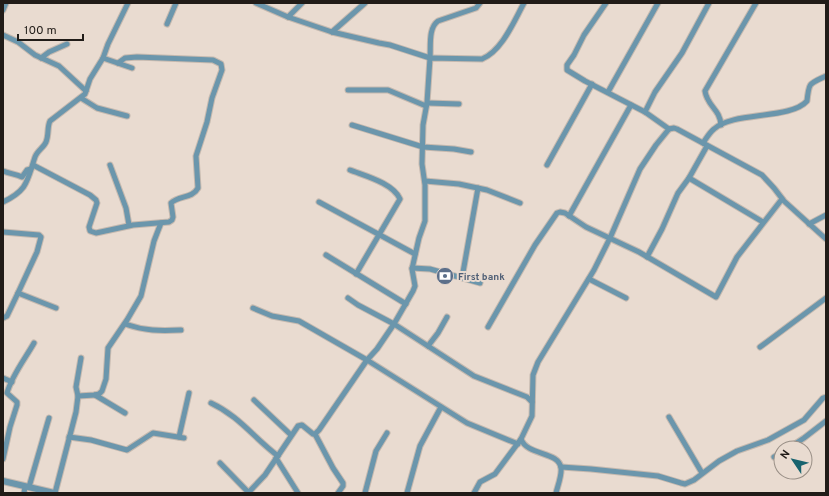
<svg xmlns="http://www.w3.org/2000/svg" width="829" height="496" font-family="Overpass,sans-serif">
	<rect width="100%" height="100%" fill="#e9dbd0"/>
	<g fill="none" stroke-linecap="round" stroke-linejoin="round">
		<defs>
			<g id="minor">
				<path d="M 256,3 L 288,17 L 332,32 L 379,43 L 390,45 L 430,58 C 431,46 428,28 438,21 L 476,8 L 480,3"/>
				<polyline points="606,3 584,35 574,55 567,65 567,70 585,81 645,112 669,129 674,128 677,129 762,175 774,188 784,201 826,239"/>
				<polyline points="3,10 6,3"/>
				<polyline points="288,17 302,3"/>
				<polyline points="167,24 176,3"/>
				<polyline points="332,32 365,3"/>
				<polyline points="3,35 18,42 35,55 59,66 86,91"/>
				<polyline points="41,58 49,52 67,44"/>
				<polyline points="103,58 108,44 128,3"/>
				<polyline points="348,90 388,90 426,106"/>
				<polyline points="608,92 658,3"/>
				<polyline points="81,98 97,108 127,116"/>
				<polyline points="427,103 459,104"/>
				<polyline points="645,112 655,92 682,53 709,3"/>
				<polyline points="352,125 423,147 454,149 471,152"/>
				<path d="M 721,125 C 720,109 707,106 705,91 L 756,3"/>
				<path d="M 703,143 C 706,139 709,133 714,129 C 733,111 790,120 807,101 C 809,82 809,84 826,76"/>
				<path d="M 33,165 L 90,195 L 96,200 L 97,203 L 89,227 L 90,231 L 96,233 L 133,225 L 169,222 L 172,220 L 173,217 L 171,203 C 179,195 192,199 198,188 L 196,156 L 207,122 L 212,98 L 222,70 L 221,64 L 213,60 L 137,57 L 125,58 L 118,63"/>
				<polyline points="110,165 126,208 129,225"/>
				<polyline points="547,165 592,84"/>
				<path d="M 350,170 C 365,176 393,183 400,199 L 356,274"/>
				<path d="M 3,171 C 10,174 16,174 22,177 L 27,170 L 31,169"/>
				<polyline points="689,178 763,222"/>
				<polyline points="425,181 459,184 487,190 520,203"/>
				<path d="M 3,202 C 28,190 27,181 35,157 C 37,151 44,147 46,142 C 49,135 47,127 50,121 L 85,94 L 90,79 L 103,58 L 132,68"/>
				<polyline points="319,202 415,254"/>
				<polyline points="569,216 631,105"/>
				<polyline points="809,224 826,215"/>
				<polyline points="3,232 39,235 41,237 37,252 18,293 7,316 3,318"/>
				<polyline points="326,255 406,304"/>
				<polyline points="647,257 662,229 678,193 689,178 707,146"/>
				<polyline points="412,268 430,269 480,283"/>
				<polyline points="462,278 478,188"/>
				<polyline points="589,279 626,298"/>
				<polyline points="18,293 56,308"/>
				<polyline points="348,298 358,305 394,324 474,376 527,397 532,402"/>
				<polyline points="253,308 272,316 299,321 367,360 467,423 518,444"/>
				<path d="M 125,324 C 145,331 160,331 181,330"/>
				<polyline points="488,327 535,245 557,213 560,212 565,213 586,227 639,252 716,297 737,257 782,199"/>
				<polyline points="428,346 438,333 447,317"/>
				<polyline points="760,347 826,298"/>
				<polyline points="3,378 12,382"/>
				<polyline points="95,395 125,413"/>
				<polyline points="78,396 95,395 99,394 102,391 106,379 108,348 127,320 141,296 154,241 161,223"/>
				<polyline points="254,400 291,435"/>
				<path d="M 211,403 C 239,416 254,438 278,456"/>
				<polyline points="669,417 702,473"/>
				<polyline points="315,434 333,468 343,483 343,486 338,493"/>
				<polyline points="69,437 91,440 127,450 153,433 184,438"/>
				<polyline points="179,437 189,393"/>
				<path d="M 521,439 C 527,456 559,451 561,468 C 562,475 558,485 556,493"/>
				<polyline points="789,448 804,438 826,421"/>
				<polyline points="774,457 781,453"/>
				<polyline points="276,458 298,493"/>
				<path d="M 3,459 L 10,427 L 17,405 L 17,402 L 7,393 C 12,375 25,359 34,343"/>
				<polyline points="220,463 249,493"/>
				<polyline points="561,467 591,469 658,476 681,483 685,484 694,480 719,461 737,451 768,440 804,420 823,398 826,397"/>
				<polyline points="29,487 49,418"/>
				<polyline points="24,493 25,487"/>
				<polyline points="55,493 76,412 78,396 76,387 81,358"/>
				<path d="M 248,493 L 265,475 L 298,426 L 302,425 L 313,434 L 315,434 L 319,430 L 367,360 L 377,349 L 394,324 L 413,291 L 415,286 L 412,269 L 419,238 L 425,221 L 425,185 L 422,164 L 423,125 L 427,103 L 430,58 L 482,59 C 502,51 514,21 524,3"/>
				<polyline points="365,493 376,451 387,433"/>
				<polyline points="407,493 420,446 441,407"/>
				<polyline points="474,493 480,482 495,474 521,439 532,416 533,375 538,362 594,270 610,238 640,169 656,145 669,129"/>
			</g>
			<polyline id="tertiary" points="3,481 54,493"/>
		</defs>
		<use href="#minor" stroke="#c5b9af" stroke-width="7"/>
		<use href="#tertiary" stroke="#c5b9af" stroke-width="8"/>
		<use href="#minor" stroke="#6b96ac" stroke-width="5"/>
		<use href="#tertiary" stroke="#6b96ac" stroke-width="6"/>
	</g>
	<defs>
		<symbol id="bank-disc" viewBox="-11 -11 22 22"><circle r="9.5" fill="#5c6f8a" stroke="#e9dbd0"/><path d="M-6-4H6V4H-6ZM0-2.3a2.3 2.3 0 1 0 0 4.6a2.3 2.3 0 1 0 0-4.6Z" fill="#fff"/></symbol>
	</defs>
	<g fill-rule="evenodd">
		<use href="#bank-disc" x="435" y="266" width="20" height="20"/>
	</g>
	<g text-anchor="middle" stroke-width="4" stroke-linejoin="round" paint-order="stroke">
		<g font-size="10" font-weight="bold" fill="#4e5e75" stroke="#e9dbd0" text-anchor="start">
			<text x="458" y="280">First bank</text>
		</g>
	</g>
	<rect width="829" height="496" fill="none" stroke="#211c18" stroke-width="8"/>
	<g transform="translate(793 460) rotate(305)"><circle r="19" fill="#e9dbd0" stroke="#998f86"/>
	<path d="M0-3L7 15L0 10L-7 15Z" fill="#17636e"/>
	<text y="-6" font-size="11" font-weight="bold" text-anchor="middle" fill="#211c18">N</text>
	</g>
	<path d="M18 34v6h65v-6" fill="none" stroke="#211c18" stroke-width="2"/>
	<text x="24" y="34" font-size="12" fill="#211c18" stroke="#e9dbd0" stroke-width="3" paint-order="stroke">100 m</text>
</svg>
